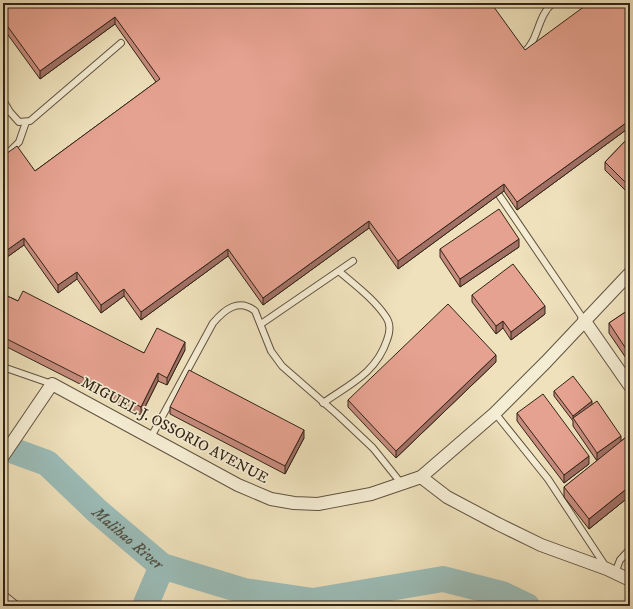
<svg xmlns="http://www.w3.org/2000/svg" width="633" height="609" font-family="'IM FELL DW Pica',serif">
	<rect width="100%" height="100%" fill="#eee1bc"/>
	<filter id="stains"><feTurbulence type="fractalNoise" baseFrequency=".005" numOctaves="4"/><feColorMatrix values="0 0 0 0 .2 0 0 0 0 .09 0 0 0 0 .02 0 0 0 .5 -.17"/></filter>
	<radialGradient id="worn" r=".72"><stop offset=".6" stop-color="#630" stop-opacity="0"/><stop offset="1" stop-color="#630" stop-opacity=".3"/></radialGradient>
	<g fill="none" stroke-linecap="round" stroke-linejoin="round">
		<g stroke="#9bbcb7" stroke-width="26">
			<path id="s1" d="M 3,447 L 47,463 L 96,510 L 162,566 L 244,591 L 313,601 L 443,579 L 502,594 L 527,606"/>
			<polyline points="145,606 162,566"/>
		</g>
		<defs>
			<g id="lane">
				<path d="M 524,52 C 539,40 537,16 553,3"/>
				<polyline points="3,100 10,112 19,122 30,121 121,43"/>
				<polyline points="3,158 19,142 26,122"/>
				<polyline points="499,195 584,320"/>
				<polyline points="261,324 353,261"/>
				<polyline points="3,367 52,384"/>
				<path d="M 323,403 C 350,384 376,373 387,340 C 390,332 391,324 386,317 C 374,299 356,286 340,272"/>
				<polyline points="495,413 548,479 606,567"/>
				<path d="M 151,437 L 213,323 C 225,309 239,298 255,311 L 271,351 L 282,366 L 338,415 L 373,448 L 401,483"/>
				<polyline points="615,573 620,560 630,549"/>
			</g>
			<g id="street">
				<polyline points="584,320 630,386"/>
				<polyline points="3,456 52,384 238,485 271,499 294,503 318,504 371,494 421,477 495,413 546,362 630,273"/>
				<polyline points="421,477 447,497 498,524 541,545 607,569 630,580"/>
				<polyline points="3,598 13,606"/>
			</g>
		</defs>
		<use href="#lane" stroke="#615340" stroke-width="8"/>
		<use href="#street" stroke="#615340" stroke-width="14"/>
		<use href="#lane" stroke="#f4ecd3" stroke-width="6"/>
		<use href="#street" stroke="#f4ecd3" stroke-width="12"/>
	</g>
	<g fill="#c68b7d" stroke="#322416">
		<polygon points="3,3 525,50 630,3 630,127 517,210 504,191 398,269 369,228 263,305 228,256 141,320 124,296 101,313 77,279 58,293 24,245 3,260 3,156 35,171 156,82 115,24 40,79 3,28"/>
		<polygon points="630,136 630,195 605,170 605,162"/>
		<polygon points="519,247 460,287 440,257 440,249"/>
		<polygon points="3,294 18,301 144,353 185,350 167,385 158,381 141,415 3,345"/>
		<polygon points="472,295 545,314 511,340 503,328 496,334 472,302"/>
		<polygon points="630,309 630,364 609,333 609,323"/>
		<polygon points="496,362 396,458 348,407 348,400"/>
		<polygon points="554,391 592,405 621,441 630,434 630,496 589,529 564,497 564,487 597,461 573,426 573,421 554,396"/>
		<polygon points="170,407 304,438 285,474 170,414"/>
		<polygon points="517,413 589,464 564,483 517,421"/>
	</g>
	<g fill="#a17166" stroke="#322416">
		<polygon points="115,17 115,24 40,79 40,71"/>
		<polygon points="630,120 630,127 517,210 517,202"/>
		<polygon points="504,184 504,191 398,269 398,261"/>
		<polygon points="369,221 369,228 263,305 263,298"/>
		<polygon points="24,238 24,245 3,260 3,253"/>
		<polygon points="519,239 519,247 460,287 460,279"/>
		<polygon points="228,249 228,256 141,320 141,312"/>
		<polygon points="77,272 77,279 58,293 58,285"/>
		<polygon points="124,289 124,296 101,313 101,305"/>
		<polygon points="545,306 545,314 511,340 511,332"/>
		<polygon points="503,321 503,328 496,334 496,326"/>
		<polygon points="185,342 185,350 167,385 167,378"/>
		<polygon points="496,355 496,362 396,458 396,451"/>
		<polygon points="158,373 158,381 141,415 141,407"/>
		<polygon points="592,401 592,406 573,419 573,416"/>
		<polygon points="304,430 304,438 285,474 285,466"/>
		<polygon points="621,436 621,444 597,461 597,453"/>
		<polygon points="589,456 589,464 564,483 564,475"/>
		<polygon points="630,486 630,496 589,529 589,519"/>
	</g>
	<g fill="#e6a291" stroke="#322416">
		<polygon points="3,3 491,3 525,50 589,3 630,3 630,120 517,202 504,184 398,261 369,221 263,298 228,249 141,312 124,289 101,305 77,272 58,285 24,238 3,253 3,156 17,146 35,171 160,79 115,17 40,71 3,20"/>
		<polygon points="630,136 630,187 605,162"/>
		<polygon points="499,209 519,239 460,279 440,249"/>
		<polygon points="513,264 545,306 511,332 503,321 496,326 472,295"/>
		<polygon points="23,291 144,353 157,328 185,342 167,378 158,373 141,407 3,337 3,294 18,301"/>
		<polygon points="448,304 496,355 396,451 348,400"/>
		<polygon points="630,309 630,355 609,323"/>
		<polygon points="189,370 304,430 285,466 170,407"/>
		<polygon points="573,376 592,401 573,416 554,391"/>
		<polygon points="543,394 589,456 564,475 517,413"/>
		<polygon points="597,401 621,436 597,453 573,418"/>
		<polygon points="630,434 630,486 589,519 564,487"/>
	</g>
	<g text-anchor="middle" stroke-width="3.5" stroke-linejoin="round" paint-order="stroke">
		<g font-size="15" fill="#322416" stroke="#f4ecd3">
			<text transform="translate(175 430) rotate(28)" y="5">MIGUEL J. OSSORIO AVENUE</text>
		</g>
		<g font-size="16" font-style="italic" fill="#525246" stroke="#f4ecd3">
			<text dy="6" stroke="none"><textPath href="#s1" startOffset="157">Malihao River</textPath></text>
		</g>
	</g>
	<rect width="633" height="609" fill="none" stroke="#eee1bc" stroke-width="16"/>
	<rect x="4" y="4" width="625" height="601" fill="none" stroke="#322416" stroke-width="2"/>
	<rect x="8" y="8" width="617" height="593" fill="none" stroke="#322416"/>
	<rect width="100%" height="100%" filter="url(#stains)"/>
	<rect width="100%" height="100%" fill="url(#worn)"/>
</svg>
